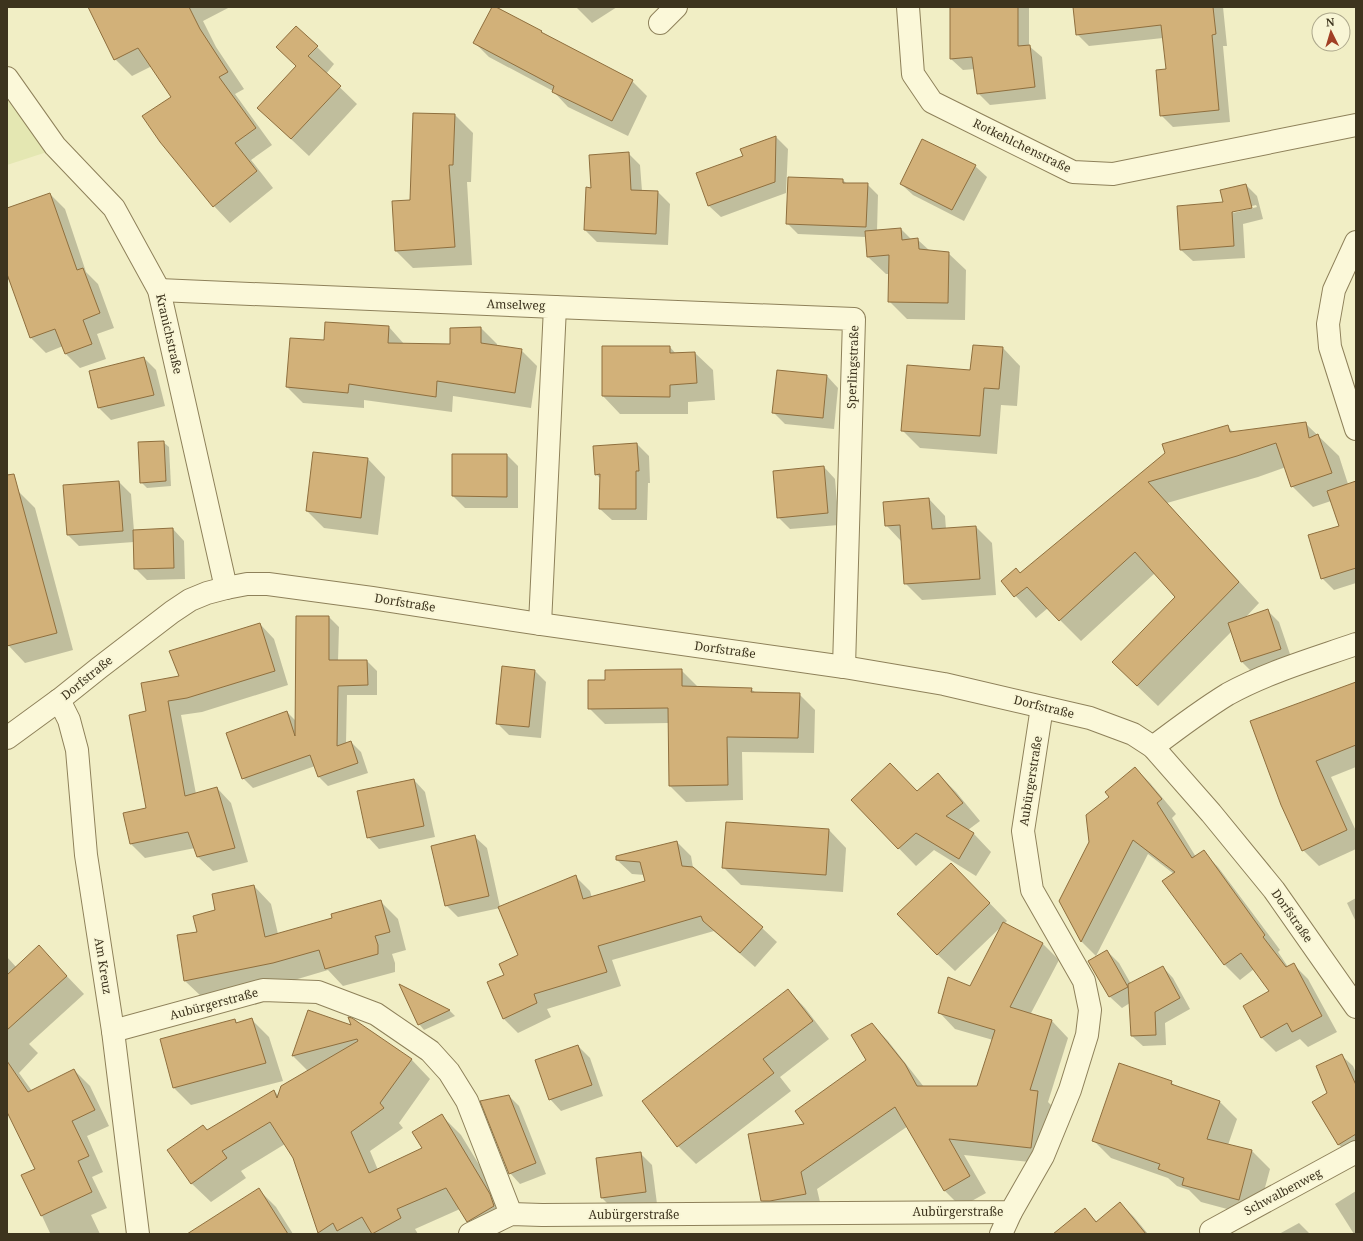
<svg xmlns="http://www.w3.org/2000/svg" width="1363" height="1241" font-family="'Noto Serif',serif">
	<rect width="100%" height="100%" fill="#f1eec5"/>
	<polygon fill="#e4e7b2" points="7,93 47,152 7,165"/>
	<g fill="#0003" fill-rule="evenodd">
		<polygon points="89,7 230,7 203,21 216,47 244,89 235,94 272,145 251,160 273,188 230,223 214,206 172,97 152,66 132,76 115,59"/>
		<polygon points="493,7 632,81 647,96 628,136 568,107 553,91 489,57 474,42"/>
		<polygon points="576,7 617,7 592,23"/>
		<polygon points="951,7 1029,7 1029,46 1042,57 1046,99 990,105 978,93 975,69 963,70 951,59"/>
		<polygon points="1074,7 1223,7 1227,46 1223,46 1230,122 1173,127 1161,115 1167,70 1163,38 1089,46 1077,34"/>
		<polygon points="317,47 334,64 326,74 357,104 309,156 276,125 297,66"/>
		<polygon points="414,114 455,115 473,133 471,182 467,182 472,265 413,268 396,251 411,201"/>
		<polygon points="776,137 788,149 786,193 721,217 709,206 744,156 741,150"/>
		<polygon points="628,153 640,165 642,191 658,192 670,204 668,245 597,242 585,230 592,189"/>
		<polygon points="975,166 987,177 964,221 913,195 901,184"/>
		<polygon points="843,180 847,184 867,184 878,195 877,231 901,229 912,240 918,240 930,251 948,253 966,270 965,320 907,319 889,301 890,274 886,274 868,257 866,237 798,234 787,223"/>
		<path d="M 1246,185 L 1257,196 L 1263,219 L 1243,224 L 1245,258 L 1193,261 L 1181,250 L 1224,203 ZM 1256,205 L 1257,207 L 1233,213 L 1233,211 Z"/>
		<polygon points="50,194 65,209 86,272 98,284 114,328 97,334 106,359 80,368 66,354 63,346 46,353 31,338 11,283 7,278 7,209"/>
		<polygon points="389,327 404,344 451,345 481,328 497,344 497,347 521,350 537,366 531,408 453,396 452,412 364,400 364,408 303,403 287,387 325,342"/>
		<polygon points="670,347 676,354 695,353 713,370 715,400 688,402 688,414 620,414 603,396"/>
		<polygon points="1003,348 1020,366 1017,406 1001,405 997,454 920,448 902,430 971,371"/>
		<polygon points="144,358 156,370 165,406 111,420 99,408 90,372"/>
		<polygon points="827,376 838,388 834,429 785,424 773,412"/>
		<polygon points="1305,423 1339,456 1348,484 1356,482 1356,583 1334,590 1322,578 1340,526 1331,501 1313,507 1292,486 1286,467 1258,477 1167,503 1259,603 1245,618 1267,610 1279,622 1292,660 1254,674 1242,662 1232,631 1158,706 1134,683 1177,597 1155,573 1081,641 1048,608 1036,618 1002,581 1020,575 1166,453 1227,426 1234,433"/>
		<polygon points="163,442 169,447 171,486 147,488 141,482"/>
		<polygon points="637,444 649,456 650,483 648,483 647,520 612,520 600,509 601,479 596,474"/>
		<polygon points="453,455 507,455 518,466 518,508 465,508 453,496"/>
		<polygon points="368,459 385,477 378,535 324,528 307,511"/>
		<polygon points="824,467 835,479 839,525 790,529 778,517"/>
		<polygon points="119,482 131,494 134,531 173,529 184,541 185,579 147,580 135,568 134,542 79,546 68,535"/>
		<polygon points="18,491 35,508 73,650 25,663 9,646 7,640 7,494"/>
		<polygon points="929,499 945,516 946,529 976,527 992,543 996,595 922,600 905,583 902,542 886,525"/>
		<polygon points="329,617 339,627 338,661 367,661 377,671 377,695 347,695 346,744 351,742 361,752 368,773 328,786 318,776 315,766 253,788 243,778 287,712 296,721"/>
		<polygon points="260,624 274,639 288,685 202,712 181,715 196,794 217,788 231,803 248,862 213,871 198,857 195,848 145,858 131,844 147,809 147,712 181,677"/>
		<polygon points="681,670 697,686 697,688 751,689 756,693 799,694 815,710 814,753 742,752 743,800 686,802 670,786 669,723 605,724 589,708"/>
		<polygon points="535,671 546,682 541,738 509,735 497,723"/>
		<polygon points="1356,683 1356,767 1331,777 1356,831 1356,849 1319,866 1303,850 1282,804"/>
		<polygon points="1135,768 1150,783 1176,814 1172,818 1196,857 1203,852 1218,867 1280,950 1278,952 1288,967 1293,964 1308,979 1337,1032 1308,1047 1300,1039 1276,1052 1261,1037 1271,992 1254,969 1240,980 1225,965 1164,881 1174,874 1148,854 1096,956 1081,941 1090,842 1111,797"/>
		<polygon points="938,774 956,792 980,821 968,830 974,834 991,852 976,876 934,850 916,866 852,800 918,792"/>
		<polygon points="414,780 425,792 435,837 379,849 368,837"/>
		<polygon points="829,830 846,848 843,892 741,885 723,867"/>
		<polygon points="475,837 487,848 500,907 575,876 590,891 592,898 646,882 645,875 632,874 617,860 677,842 691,856 693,868 762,928 777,942 755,967 714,931 612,960 621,986 547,1009 551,1017 518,1033 504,1019 488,983 506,976 519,956 500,908 458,917 446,905"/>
		<polygon points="968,881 1007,921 1004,924 1043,944 1059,960 1030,1015 1052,1021 1068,1038 1048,1102 1054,1108 1048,1164 964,1155 986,1193 961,1207 944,1190 908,1126 817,1189 822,1211 778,1217 762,1201 805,1125 868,1061 872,1024 888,1041 924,1087 978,1087 993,1040 955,1029 939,1012 970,987 1003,925 955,971 937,954"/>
		<polygon points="254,886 271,904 278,934 333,919 380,901 398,919 406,950 392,954 395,963 395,972 343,986 328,970 291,981 203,998 185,981 178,936 198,932 216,911"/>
		<polygon points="1356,898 1356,922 1347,903"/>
		<polygon points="39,947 84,994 29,1044 38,1053 19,1073 32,1091 74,1070 90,1086 109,1126 87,1136 103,1172 92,1177 107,1208 91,1215 100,1234 47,1234 50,1233 23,1175 36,1169 11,1117 7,1114 7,957 17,968"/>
		<polygon points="1107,951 1119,963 1131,984 1163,967 1173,978 1190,1009 1165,1023 1166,1045 1143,1046 1132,1036 1130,1003 1122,1008 1110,997 1090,961"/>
		<polygon points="401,986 450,1011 455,1016 424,1030 419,1024"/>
		<polygon points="788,990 805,1008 829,1039 780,1077 791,1091 696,1164 678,1146"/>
		<polygon points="309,1011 411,1059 430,1079 399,1123 403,1128 370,1151 378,1170 423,1149 442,1116 461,1135 509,1214 513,1225 498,1234 480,1234 467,1221 460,1209 415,1229 418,1234 321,1234 319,1232 294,1157 285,1144 241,1171 246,1178 211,1202 191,1183 203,1126 208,1131 274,1091 279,1096 308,1071 293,1056"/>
		<polygon points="251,1019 269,1037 283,1081 191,1105 174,1088 161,1039 235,1020 238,1024"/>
		<polygon points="578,1046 590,1058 603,1096 561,1111 550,1099"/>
		<polygon points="1342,1056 1353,1066 1356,1073 1356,1151 1350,1155 1339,1145 1329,1094"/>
		<polygon points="1171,1082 1177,1088 1220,1102 1237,1119 1228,1145 1252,1151 1270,1169 1257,1217 1201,1202 1189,1190 1177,1186 1168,1178 1111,1158 1094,1141"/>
		<polygon points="509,1096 519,1106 546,1174 520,1184 510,1173"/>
		<polygon points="640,1153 652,1165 657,1204 614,1210 602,1198 597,1159"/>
		<polygon points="259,1190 276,1207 293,1234 189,1234"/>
		<polygon points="1356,1191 1356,1234 1354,1234 1335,1204"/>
		<polygon points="1120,1203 1134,1217 1148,1234 1077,1234 1085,1210 1097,1222"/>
		<polygon points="1299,1223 1310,1234 1279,1234"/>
	</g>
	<g fill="#d2b179" stroke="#8f6f3e">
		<polygon points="88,7 189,7 200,29 228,72 219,77 256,128 235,143 257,171 213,207 160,142 142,116 171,97 138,48 114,60"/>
		<polygon points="492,7 496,7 542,31 541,32 633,80 612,121 552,92 554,86 473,43"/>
		<polygon points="950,7 1018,7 1018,46 1030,45 1035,87 977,94 972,57 950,59"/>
		<polygon points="1073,7 1213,7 1216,34 1212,35 1219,110 1160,116 1156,70 1166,69 1161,25 1076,35"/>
		<polygon points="296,26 318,46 308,56 341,86 291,139 257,108 296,66 276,47"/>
		<polygon points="413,113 455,114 453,165 449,165 455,247 395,251 392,201 410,200"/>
		<polygon points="776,136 775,182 708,206 696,173 743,156 740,149"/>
		<polygon points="922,139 976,165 952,210 900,184"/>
		<polygon points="629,152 631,190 658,191 656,234 584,230 586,187 591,188 589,155"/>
		<polygon points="788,177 843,179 843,183 868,183 866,227 786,224"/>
		<polygon points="1246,184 1252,208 1232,212 1234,246 1180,250 1177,206 1223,202 1220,190"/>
		<polygon points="50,193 77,270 83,268 100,313 83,320 92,344 65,354 55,329 30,338 7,274 7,208"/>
		<polygon points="901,228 902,240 918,238 919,249 949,252 948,303 888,302 889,255 867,257 865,231"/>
		<polygon points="325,322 389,326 388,343 450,344 450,328 481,327 481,343 522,349 515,393 437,381 436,397 349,384 348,393 286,387 290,338 324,340"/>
		<polygon points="973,345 1003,347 999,389 984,388 980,436 901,431 907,365 970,370"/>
		<polygon points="602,346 670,346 670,353 695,352 697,383 670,385 670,397 602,396"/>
		<polygon points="144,357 154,395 98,408 89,371"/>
		<polygon points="777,370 827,375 823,418 772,413"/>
		<polygon points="1306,422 1309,438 1318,434 1332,473 1291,487 1276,443 1237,456 1148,482 1239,582 1137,686 1112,662 1175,597 1135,552 1059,621 1027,587 1014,597 1001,581 1016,568 1020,573 1165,453 1162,444 1228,425 1230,432"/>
		<polygon points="164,441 166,481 140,483 138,442"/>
		<polygon points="637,443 639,471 636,471 636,509 599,509 600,474 595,475 593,446"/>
		<polygon points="313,452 368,458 361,518 306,511"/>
		<polygon points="452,454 507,454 507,497 452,496"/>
		<polygon points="824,466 828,513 777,518 773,471"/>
		<polygon points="14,474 57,633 7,646 7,475"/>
		<polygon points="119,481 123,531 67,535 63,485"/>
		<polygon points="1356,481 1356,568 1321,579 1308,535 1339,526 1327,491"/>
		<polygon points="929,498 932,529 976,526 980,579 904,584 900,525 885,526 883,502"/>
		<polygon points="173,528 174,568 134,569 133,530"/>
		<polygon points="1268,609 1281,649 1241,662 1228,623"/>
		<polygon points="296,616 329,616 329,660 367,660 368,685 338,686 337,746 351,741 358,763 318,777 310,755 242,779 226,733 287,711 295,736"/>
		<polygon points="260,623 275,671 187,698 168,701 185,796 217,787 235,848 197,857 188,832 130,844 123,813 146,808 129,715 146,711 141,683 179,676 169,651"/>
		<polygon points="502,666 535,670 529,727 496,724"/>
		<polygon points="682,669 682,686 752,688 751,692 800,693 798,738 727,737 728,785 669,786 668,708 588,709 588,680 605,680 605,670"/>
		<polygon points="1356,682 1356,745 1316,761 1347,830 1302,851 1281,805 1250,721"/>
		<polygon points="890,763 917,791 938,773 963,803 946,816 974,833 959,859 916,833 898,849 851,800"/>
		<polygon points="1135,767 1162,799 1157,803 1192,858 1204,850 1265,935 1263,937 1286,967 1294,963 1322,1016 1292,1032 1287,1023 1261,1038 1243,1006 1269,991 1241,953 1224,965 1162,881 1175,872 1133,840 1081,942 1059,901 1089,842 1086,815 1109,797 1105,792"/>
		<polygon points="414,779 424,826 367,838 357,791"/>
		<polygon points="726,822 829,829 826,875 722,868"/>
		<polygon points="475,835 489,896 445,906 431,846"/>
		<polygon points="677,841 682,866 693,867 763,927 740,953 703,921 701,916 598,946 607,972 534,994 537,1003 503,1019 487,982 504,975 499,964 518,955 498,907 576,875 583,899 645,881 640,862 616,860 616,856"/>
		<polygon points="951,863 990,903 937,955 897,914"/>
		<polygon points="254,885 265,937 332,918 331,914 381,900 390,932 375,936 378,945 378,954 325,969 319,950 273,963 184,981 177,935 197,932 193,916 215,910 212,894"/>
		<polygon points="1003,922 1043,943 1010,1007 1052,1020 1030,1090 1038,1091 1031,1148 949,1139 970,1176 944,1191 895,1107 801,1172 806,1194 770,1201 761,1201 748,1134 804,1124 795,1111 866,1060 851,1035 872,1023 905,1064 917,1086 977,1086 995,1030 938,1013 948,977 970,986"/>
		<polygon points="39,945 67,976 7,1030 7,975"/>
		<polygon points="1107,950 1128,987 1109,997 1088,961"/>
		<polygon points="1163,966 1180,998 1155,1012 1156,1035 1131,1036 1128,984"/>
		<polygon points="399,984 450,1010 418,1025"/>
		<polygon points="788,989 813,1021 763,1059 774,1073 677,1147 642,1101"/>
		<polygon points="308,1010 351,1025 348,1017 352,1018 412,1059 380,1103 384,1108 351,1132 369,1173 422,1148 412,1132 442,1114 490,1194 494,1206 467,1222 446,1188 397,1209 401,1218 372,1234 362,1217 337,1231 333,1223 318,1233 293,1158 270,1122 222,1151 227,1158 191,1184 167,1150 203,1125 207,1130 274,1090 277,1098 281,1086 358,1041 357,1039 292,1056"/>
		<polygon points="252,1018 266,1063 173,1088 160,1039 235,1019 236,1023"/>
		<polygon points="578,1045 592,1085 549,1100 535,1060"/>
		<polygon points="1342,1054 1356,1085 1356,1134 1338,1145 1312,1102 1327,1093 1316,1066"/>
		<polygon points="7,1061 28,1092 74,1069 95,1110 72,1121 89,1156 78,1161 92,1192 41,1216 21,1175 35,1169 7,1112"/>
		<polygon points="1119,1063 1172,1081 1171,1084 1220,1101 1207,1139 1252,1150 1239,1200 1182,1185 1184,1178 1158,1169 1160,1164 1092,1141"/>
		<polygon points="509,1095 536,1163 509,1174 480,1101"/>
		<polygon points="641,1152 646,1192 601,1198 596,1158"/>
		<polygon points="259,1188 288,1234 187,1234"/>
		<polygon points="1120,1202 1146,1234 1053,1234 1085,1208 1096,1222"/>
	</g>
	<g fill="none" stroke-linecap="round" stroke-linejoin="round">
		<defs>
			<g id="street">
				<polyline points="908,7 913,74 932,102 1073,172 1113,174 1356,125"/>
				<polyline points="660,23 676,7"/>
				<polyline points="7,78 55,146 114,208 159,290 226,588"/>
				<polyline points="1356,242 1334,290 1328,324 1330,347 1356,429"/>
				<polyline points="159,290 555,307 540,624"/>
				<polyline points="555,307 854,319 844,667"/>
				<polyline points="59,700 69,720 77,750 86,855 113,1031 138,1234"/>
				<polyline points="7,738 59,700 99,668 172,612 190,600 207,593 226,588 247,584 268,584 372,598 540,624 844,667 944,684 1090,718 1133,734 1153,747 1211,813 1274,890 1356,1007"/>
				<path d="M 1153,747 C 1178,728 1202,710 1228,694 C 1268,672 1313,659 1356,644"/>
				<polyline points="113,1031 263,990 318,992 376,1014 430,1051 449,1072 467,1101 511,1214"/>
				<polyline points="1211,1231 1356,1152"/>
				<polyline points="470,1234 511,1214 542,1215 1011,1212 1043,1156 1070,1090 1087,1035 1090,1010 1084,981 1032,890 1023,831 1042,707"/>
				<polyline points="1001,1234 1011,1212"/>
			</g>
		</defs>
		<use href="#street" stroke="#8e815a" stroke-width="24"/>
		<use href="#street" stroke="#fbf8d9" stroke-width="22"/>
	</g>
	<g text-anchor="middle" stroke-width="3.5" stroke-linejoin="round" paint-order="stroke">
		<g font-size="12" fill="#3d341e" stroke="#f8f5d5">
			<text transform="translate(1022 146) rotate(26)" y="4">Rotkehlchenstraße</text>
			<text transform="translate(516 305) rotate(2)" y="4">Amselweg</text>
			<text transform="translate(169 334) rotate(77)" y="4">Kranichstraße</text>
			<text transform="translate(853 367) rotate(-88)" y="4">Sperlingstraße</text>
			<text transform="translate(405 603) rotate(9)" y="4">Dorfstraße</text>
			<text transform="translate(725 650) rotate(8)" y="4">Dorfstraße</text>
			<text transform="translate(87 678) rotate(-39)" y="4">Dorfstraße</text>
			<text transform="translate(1044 707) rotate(14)" y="4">Dorfstraße</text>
			<text transform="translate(1031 781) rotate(-81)" y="4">Aubürgerstraße</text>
			<text transform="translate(1292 916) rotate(55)" y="4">Dorfstraße</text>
			<text transform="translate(103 966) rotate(81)" y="4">Am Kreuz</text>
			<text transform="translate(214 1004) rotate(-15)" y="4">Aubürgerstraße</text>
			<text transform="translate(1283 1192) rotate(-28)" y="4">Schwalbenweg</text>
			<text x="958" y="1216">Aubürgerstraße</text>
			<text x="634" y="1219">Aubürgerstraße</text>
		</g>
	</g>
	<rect width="1363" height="1241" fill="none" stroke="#3d341e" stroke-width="16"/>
	<g transform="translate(1331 32) rotate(355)"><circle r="19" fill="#f8f5d5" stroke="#ada88c"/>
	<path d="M0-3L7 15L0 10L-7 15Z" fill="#a13f25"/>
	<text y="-6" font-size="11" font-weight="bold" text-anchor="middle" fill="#3d341e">N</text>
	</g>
</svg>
